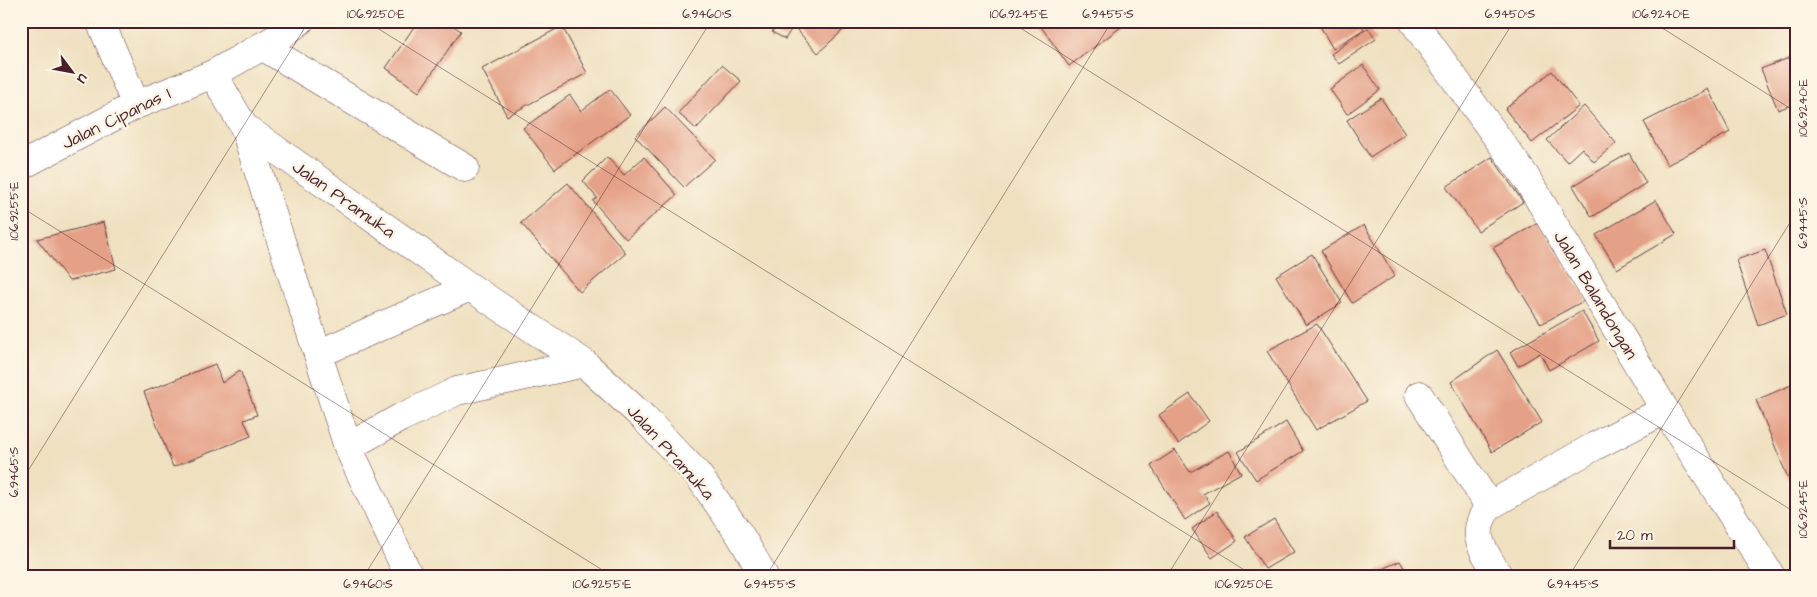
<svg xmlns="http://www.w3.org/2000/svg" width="1817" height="597" font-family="'Architects Daughter',sans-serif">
	<rect width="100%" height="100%" fill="#fcf5e5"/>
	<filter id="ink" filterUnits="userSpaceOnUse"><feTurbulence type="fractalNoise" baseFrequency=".02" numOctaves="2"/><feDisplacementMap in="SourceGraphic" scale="10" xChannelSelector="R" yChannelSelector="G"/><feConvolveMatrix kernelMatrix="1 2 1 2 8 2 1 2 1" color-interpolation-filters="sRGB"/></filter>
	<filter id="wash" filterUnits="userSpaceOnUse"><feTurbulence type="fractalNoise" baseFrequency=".0096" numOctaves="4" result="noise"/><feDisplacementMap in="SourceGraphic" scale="20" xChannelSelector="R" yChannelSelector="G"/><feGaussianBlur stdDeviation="1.12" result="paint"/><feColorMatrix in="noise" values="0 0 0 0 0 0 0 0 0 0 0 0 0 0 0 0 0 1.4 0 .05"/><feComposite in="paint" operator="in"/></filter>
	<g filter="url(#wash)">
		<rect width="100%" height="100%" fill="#efe0c0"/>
		<g id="blocks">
			<g fill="#e5a188">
				<polygon points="418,21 446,21 461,31 419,92 386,68"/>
				<polygon points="769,21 797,21 785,39 772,32 776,26"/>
				<polygon points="804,21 853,21 818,53 796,29"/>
				<polygon points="1037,21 1129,21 1069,66"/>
				<polygon points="1332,21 1360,21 1364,29 1333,49 1321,28"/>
				<polygon points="562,26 587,73 507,116 482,69"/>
				<polygon points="1368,28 1376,39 1339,64 1331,54"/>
				<polygon points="1796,55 1796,103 1778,110 1761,69"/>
				<polygon points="722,65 741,81 696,129 678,113"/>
				<polygon points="1363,65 1380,90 1347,114 1330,89"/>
				<polygon points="1552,71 1579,106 1532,143 1505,109"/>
				<polygon points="610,89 630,115 555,169 523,128 570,95 581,111"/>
				<polygon points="1708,89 1730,132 1667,165 1644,122"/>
				<polygon points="1381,98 1405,134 1370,157 1347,120"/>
				<polygon points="1584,106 1616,143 1594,162 1582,148 1567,162 1547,140"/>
				<polygon points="665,107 715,159 684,187 635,136"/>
				<polygon points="1629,153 1646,183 1592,217 1573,186"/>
				<polygon points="607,157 624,175 644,157 677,195 626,239 593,201 597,198 583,181"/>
				<polygon points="1492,157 1523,202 1478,231 1446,187"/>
				<polygon points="568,183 626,253 580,292 521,223"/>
				<polygon points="1656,200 1676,234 1617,269 1596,235"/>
				<polygon points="104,222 116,269 69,281 37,239"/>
				<polygon points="1538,223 1587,299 1541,324 1493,248"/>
				<polygon points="1364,225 1395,276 1352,303 1321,251"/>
				<polygon points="1765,250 1787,314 1758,325 1736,260"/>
				<polygon points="1312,254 1342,303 1306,325 1276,276"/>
				<polygon points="1582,311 1599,341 1549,370 1540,353 1518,366 1510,352"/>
				<polygon points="1317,324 1367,401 1316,430 1267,351"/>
				<polygon points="1497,350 1542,422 1492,452 1451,382"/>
				<polygon points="215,364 222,383 240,370 257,415 244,420 251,436 173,467 144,392"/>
				<polygon points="1796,383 1796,475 1788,478 1756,400"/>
				<polygon points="1190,394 1209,421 1178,444 1159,415"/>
				<polygon points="1286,422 1303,451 1256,480 1238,452"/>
				<polygon points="1175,450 1190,472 1229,451 1241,473 1203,494 1210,503 1185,520 1151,466"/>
				<polygon points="1217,511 1237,541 1212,558 1192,529"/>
				<polygon points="1274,519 1294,552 1265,569 1245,537"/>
				<polygon points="1400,561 1409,576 1366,576"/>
			</g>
		</g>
	</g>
	<g filter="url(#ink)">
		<use href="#blocks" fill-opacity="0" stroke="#633c41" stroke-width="1"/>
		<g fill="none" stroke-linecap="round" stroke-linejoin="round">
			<defs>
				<g id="minor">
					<polyline points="100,21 136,105"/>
					<polyline points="1413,21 1525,176 1665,410 1771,576"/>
					<polyline points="262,46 465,168"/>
					<polyline points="213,74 244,127"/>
					<polyline points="21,166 136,105 213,74 277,38 300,21"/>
					<polyline points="318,354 470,287"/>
					<polyline points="1419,395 1489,506"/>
					<polyline points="348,447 400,418 457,391 584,363"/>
					<polyline points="409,576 348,447 244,127 470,287 584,363 644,418 698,475 740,535 764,576"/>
					<path d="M 1499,576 C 1483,549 1468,535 1489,506 L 1595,446 L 1665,410"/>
				</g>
			</defs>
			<use href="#minor" stroke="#633c41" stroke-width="29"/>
			<use href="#minor" stroke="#fff" stroke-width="28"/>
		</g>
	</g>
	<path fill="none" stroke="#4a1f2b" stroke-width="1" stroke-opacity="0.45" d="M 366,21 L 1254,576M 1009,21 L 1796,513M 1651,21 L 1796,112M 21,207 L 612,576M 21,482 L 309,21M 364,576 L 711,21M 766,576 L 1112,21M 1167,576 L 1514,21M 1569,576 L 1796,213"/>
	<g text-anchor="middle" stroke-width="5" stroke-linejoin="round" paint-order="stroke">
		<g font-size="18" fill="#4a1f2b" stroke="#fcf5e5">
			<text transform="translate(116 118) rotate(-26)" y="6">Jalan Cipanas 1</text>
			<text transform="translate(344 199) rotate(35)" y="6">Jalan Pramuka</text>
			<text transform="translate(1596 295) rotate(59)" y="6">Jalan Balandongan</text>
			<text transform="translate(671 452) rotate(48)" y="6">Jalan Pramuka</text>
		</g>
	</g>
	<rect width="1817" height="597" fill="none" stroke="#fcf5e5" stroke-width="55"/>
	<g transform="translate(72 72) rotate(122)" stroke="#fcf5e5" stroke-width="4" paint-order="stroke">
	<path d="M0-4L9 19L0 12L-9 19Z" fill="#4a1f2b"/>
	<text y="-8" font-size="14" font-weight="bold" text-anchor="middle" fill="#4a1f2b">U</text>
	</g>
	<path d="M1610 540v8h124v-8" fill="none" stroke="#4a1f2b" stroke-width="2.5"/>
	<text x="1617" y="540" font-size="15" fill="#4a1f2b" stroke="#fcf5e5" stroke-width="4" paint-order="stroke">20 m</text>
	<rect x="28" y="28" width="1762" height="542" fill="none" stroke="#4a1f2b" stroke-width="2"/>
	<g font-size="12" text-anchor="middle" fill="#4a1f2b">
		<text x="376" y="18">106.9250°E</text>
		<text x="707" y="18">6.9460°S</text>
		<text x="1019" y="18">106.9245°E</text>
		<text x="1108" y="18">6.9455°S</text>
		<text x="1510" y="18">6.9450°S</text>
		<text x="1661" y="18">106.9240°E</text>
		<text transform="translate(1803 108) rotate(-90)" y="4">106.9240°E</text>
		<text transform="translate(14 211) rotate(-90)" y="4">106.9255°E</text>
		<text transform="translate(1803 223) rotate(-90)" y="4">6.9445°S</text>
		<text transform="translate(14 472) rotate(-90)" y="4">6.9465°S</text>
		<text transform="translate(1803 509) rotate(-90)" y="4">106.9245°E</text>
		<text x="368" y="588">6.9460°S</text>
		<text x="602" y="588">106.9255°E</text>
		<text x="770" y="588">6.9455°S</text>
		<text x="1244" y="588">106.9250°E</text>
		<text x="1573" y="588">6.9445°S</text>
	</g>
</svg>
